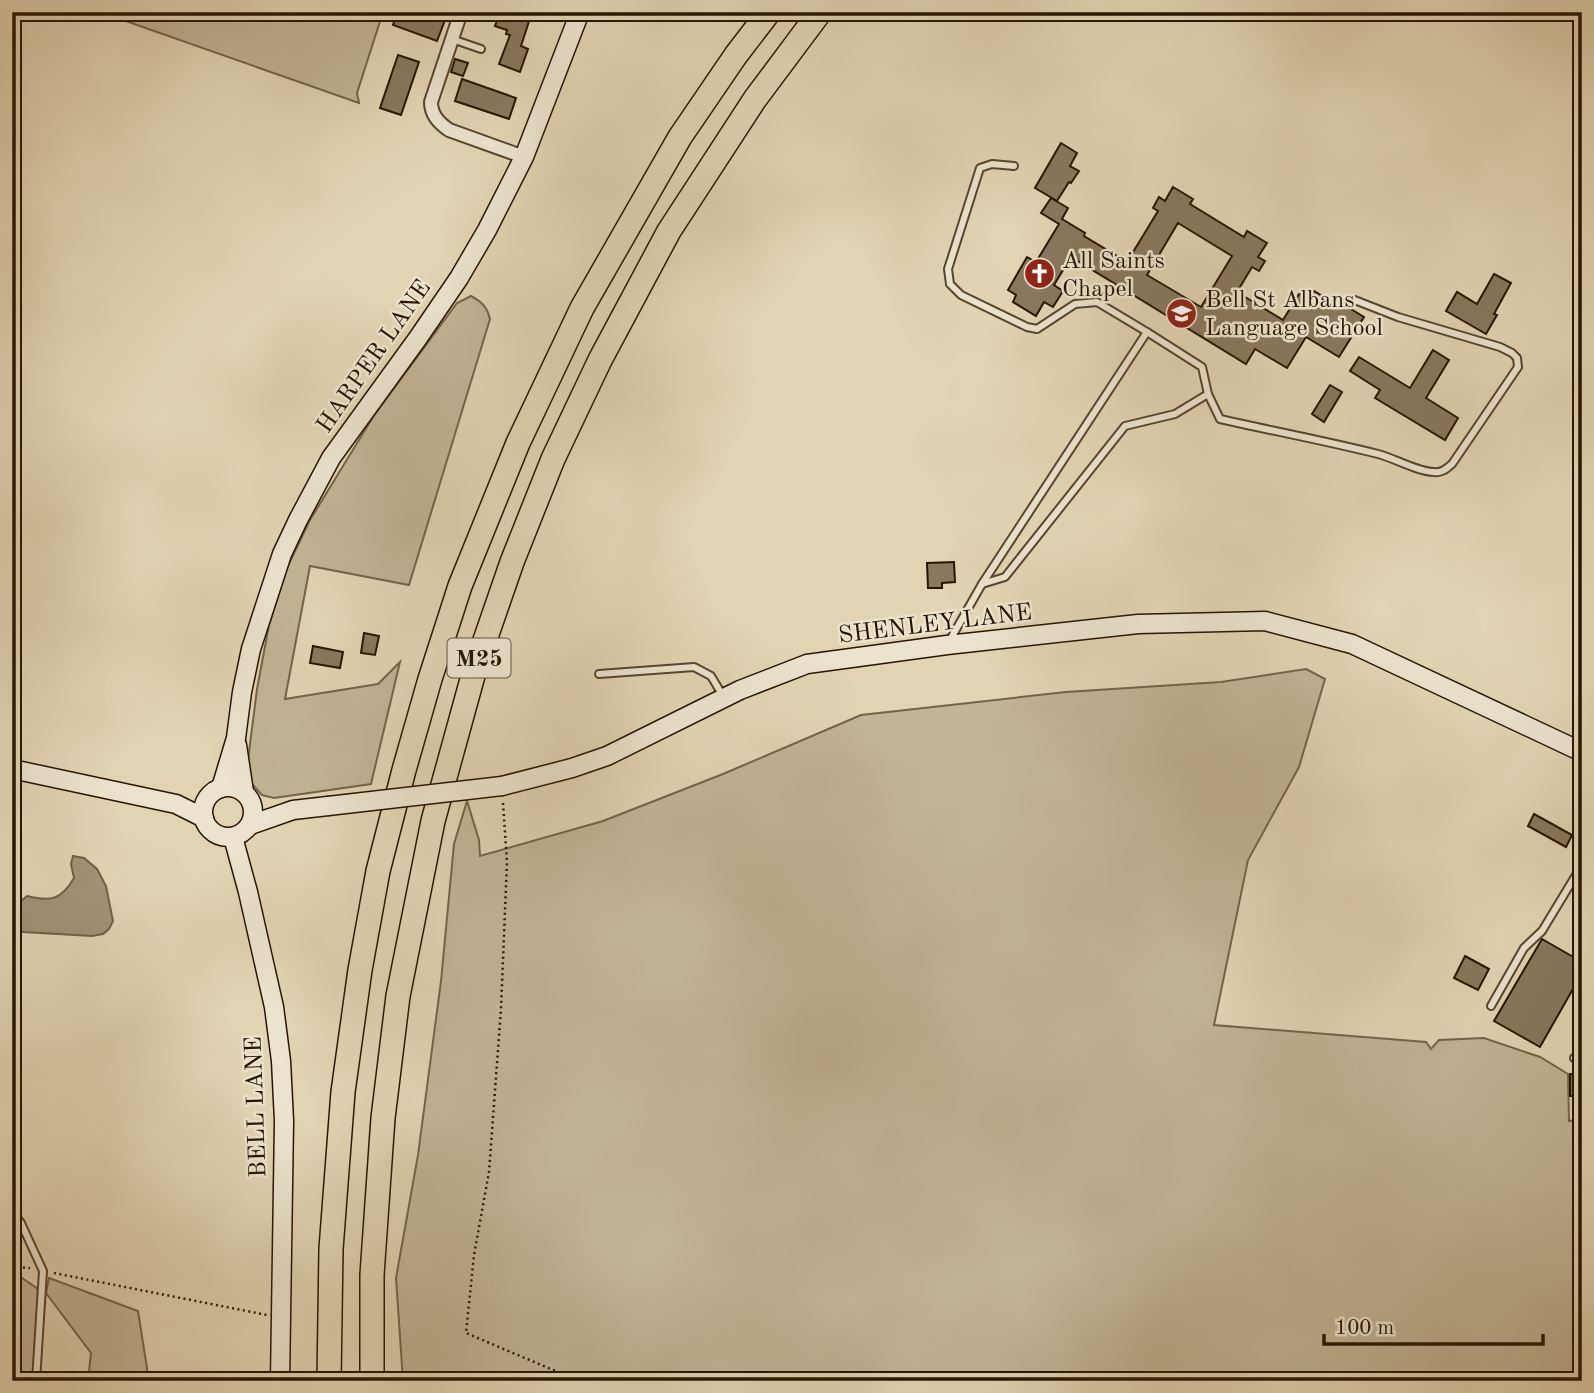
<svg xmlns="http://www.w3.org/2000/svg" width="1594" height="1393" font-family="'Old Standard TT',serif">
	<rect width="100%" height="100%" fill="#e2d4b3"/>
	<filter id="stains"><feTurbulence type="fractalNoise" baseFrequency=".00286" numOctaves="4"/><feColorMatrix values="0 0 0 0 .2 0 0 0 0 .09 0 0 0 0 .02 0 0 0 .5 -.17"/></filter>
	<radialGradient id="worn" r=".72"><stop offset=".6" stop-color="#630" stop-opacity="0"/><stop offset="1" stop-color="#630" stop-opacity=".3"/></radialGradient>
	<g fill="#c2b495" stroke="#74644b" stroke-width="2">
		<polygon points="100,12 383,12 357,93 359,103"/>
		<path d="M 471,296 C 482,302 487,307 490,319 L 409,585 L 310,566 L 285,699 L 378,684 L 400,662 L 371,784 L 274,798 L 262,795 L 251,783 L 248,760 L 257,689 L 269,625 L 286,570 L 310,520 L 373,417 L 457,303 Z"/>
		<polygon points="1306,669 1325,679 1299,767 1248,860 1214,1025 1426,1042 1431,1049 1439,1040 1484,1038 1540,1057 1568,1074 1569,1121 1582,1119 1582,1381 403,1381 396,1278 418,1155 441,981 454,844 467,801 479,840 480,856 603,821 723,774 861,715 1066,692 1221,682"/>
		<polygon points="12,1271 38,1289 33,1381 12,1381"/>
		<polygon points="49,1278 138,1311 149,1381 88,1381 91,1353 46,1293"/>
	</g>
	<path fill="#a29376" stroke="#716147" stroke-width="2" d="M 73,856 L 84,858 L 97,869 L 106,886 L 113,921 L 109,929 L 103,934 L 92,936 L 23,932 L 14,924 C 13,910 16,905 27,896 C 51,902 61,900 74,878 L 71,864 Z"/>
	<g fill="#88785e" stroke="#271501" stroke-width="2" fill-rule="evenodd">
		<polygon points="397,12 424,12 445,20 437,41 393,25"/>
		<polygon points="500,12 532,12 521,46 528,49 520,72 499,64 510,35 506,34 507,30 495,26"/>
		<polygon points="398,55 419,62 401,115 380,108"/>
		<polygon points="455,59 468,63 463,76 451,72"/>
		<polygon points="462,79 516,98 509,119 455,101"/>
		<polygon points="1061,143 1077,153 1070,166 1079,171 1071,183 1069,182 1057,201 1035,188"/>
		<path d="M 1173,187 L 1193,199 L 1190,204 L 1244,237 L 1247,231 L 1267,243 L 1258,257 L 1265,261 L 1259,271 L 1252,267 L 1237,292 L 1283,320 L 1299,294 L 1308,299 L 1314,291 L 1344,309 L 1346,306 L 1364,317 L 1339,357 L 1306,337 L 1287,368 L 1255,349 L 1246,364 L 1071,257 L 1054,285 L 1063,291 L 1053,307 L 1044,302 L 1036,316 L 1013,302 L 1016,295 L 1008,290 L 1027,257 L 1036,262 L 1059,224 L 1041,213 L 1051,198 L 1068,208 L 1062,219 L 1085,233 L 1084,236 L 1127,262 L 1158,211 L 1153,208 L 1159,197 L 1165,201 ZM 1178,223 L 1232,256 L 1201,307 L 1147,275 Z"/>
		<polygon points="1494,274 1511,283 1494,314 1497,315 1486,334 1446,311 1457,292 1477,304"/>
		<polygon points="1433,350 1449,360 1426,398 1458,418 1445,440 1375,398 1380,390 1350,371 1359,357 1410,388"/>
		<polygon points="1330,385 1342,392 1324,422 1312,414"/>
		<polygon points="954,562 955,582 942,583 942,588 928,588 927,563"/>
		<polygon points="364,633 379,636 375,655 361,653"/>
		<polygon points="313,646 343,652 340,668 310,663"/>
		<polygon points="1534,814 1572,835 1566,847 1528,826"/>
		<polygon points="1542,939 1582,962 1582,973 1540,1047 1494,1021"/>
		<polygon points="1465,956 1489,969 1478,990 1454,978"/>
		<rect x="1570" y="1074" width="12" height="22"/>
	</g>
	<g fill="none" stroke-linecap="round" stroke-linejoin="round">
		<defs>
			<g id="lane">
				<polyline points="452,39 481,49"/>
				<polyline points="1014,166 992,164 980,168 948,269 950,284 961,295 1027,327 1037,329 1075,304 1097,302 1147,332"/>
				<polyline points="982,584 1005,577 1125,426 1175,414 1208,394"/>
				<path d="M 950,640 L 982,584 L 1147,332 L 1202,367 L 1208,394 L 1220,419 C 1273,431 1326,441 1378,454 C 1394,458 1418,472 1434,472 C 1442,473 1446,469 1452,464 L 1518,367 L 1517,358 L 1512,353 L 1500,347 L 1398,317 L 1352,299"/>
				<polyline points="599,674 694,667 711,676 723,696"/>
				<polyline points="1491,1006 1524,948 1542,931 1582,865"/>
				<polyline points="1574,1058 1582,1051"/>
				<polyline points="12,1211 21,1223 43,1271 36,1381"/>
			</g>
			<path id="street" d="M 461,12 L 431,102 C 431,115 439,123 449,130 L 524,157"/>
			<g id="secondary">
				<polyline points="237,745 244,792"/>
				<polyline points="12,769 176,804 204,818"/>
				<polyline points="502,786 572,768 607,756 740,690 807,664 947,645 1138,624 1265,621 1352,644 1582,752"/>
				<circle cx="228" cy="812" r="25"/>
				<polyline points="221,788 236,738 242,692 251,649 282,554 298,520 331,458 418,338 459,278 487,230 524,157 580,12"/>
				<polyline points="250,825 293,810 328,806"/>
				<polyline points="233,837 248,892 274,1007 281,1061 284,1121 280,1381"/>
			</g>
			<g id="highway">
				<polyline points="329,1381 331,1249 343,1092 360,970 378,871 404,770 430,679 460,586 518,443 582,308 680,137 736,55 769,12"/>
				<polyline points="372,1381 372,1275 383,1118 398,996 433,821 474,672 512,562 553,459 600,360 669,231 755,99 820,12"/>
			</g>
		</defs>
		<use href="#lane" stroke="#56452e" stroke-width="10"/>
		<use href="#street" stroke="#56452e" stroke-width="16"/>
		<use href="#secondary" stroke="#271501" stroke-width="21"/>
		<use href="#highway" stroke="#271501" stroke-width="26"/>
		<g stroke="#271501" stroke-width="2.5" stroke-dasharray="2 3.5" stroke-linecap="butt">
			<polyline points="503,803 507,862 501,1009 489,1172 474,1255 466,1333 579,1381"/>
			<polyline points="1572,1106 1582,1106"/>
			<polyline points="12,1267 30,1268"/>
			<polyline points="54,1273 267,1315"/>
		</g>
		<use href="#lane" stroke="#ece3ce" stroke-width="6"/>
		<use href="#street" stroke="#ece3ce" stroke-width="12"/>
		<use href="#secondary" stroke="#ece3ce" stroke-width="18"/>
		<use href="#highway" stroke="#e2d4b3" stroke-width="23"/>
		<defs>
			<polyline id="secondary-bridge" points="328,806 502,786"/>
		</defs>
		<use href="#secondary-bridge" stroke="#271501" stroke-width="21" stroke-linecap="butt"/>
		<use href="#secondary-bridge" stroke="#ece3ce" stroke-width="18"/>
	</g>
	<defs>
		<symbol id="church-disc" viewBox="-11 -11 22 22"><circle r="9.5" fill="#8f2418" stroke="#ece3ce"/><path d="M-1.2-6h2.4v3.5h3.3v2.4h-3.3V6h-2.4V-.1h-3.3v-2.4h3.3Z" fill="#fff"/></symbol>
		<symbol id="school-disc" viewBox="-11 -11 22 22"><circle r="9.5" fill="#8f2418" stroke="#ece3ce"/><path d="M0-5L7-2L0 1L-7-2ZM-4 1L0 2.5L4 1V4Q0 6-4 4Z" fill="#fff"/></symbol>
	</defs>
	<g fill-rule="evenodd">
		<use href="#church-disc" x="1022" y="256" width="35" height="35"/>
		<use href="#school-disc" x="1164" y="296" width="35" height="35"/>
	</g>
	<g text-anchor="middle" stroke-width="5" stroke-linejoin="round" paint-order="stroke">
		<rect fill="#ece3ce" stroke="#62533e" stroke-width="2" x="447.5" y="638.5" width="63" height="39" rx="5"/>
		<g font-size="23" font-weight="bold" fill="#271501">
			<text x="479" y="666">M25</text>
		</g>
		<g font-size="24" fill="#271501" stroke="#ece3ce" text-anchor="start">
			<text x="1062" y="268">All Saints<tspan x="1062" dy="28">Chapel</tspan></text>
			<text x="1205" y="307">Bell St Albans<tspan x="1205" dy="28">Language School</tspan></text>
		</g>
		<g font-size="24" fill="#271501" stroke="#ece3ce">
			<text transform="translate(373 356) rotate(-55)" y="8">HARPER LANE</text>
			<text transform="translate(935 623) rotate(-7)" y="8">SHENLEY LANE</text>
			<text transform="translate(255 1107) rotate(-92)" y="8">BELL LANE</text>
		</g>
	</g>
	<rect width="1594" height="1393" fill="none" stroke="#e2d4b3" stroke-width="42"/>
	<rect x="14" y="14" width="1566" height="1365" fill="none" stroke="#271501" stroke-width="3.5"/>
	<rect x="21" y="21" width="1552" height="1351" fill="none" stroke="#271501" stroke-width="2"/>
	<path d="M1324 1334v10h219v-10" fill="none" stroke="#271501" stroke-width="3.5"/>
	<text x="1335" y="1334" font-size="21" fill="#271501" stroke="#ece3ce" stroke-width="5" paint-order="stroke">100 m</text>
	<rect width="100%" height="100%" filter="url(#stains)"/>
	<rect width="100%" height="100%" fill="url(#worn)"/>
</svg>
